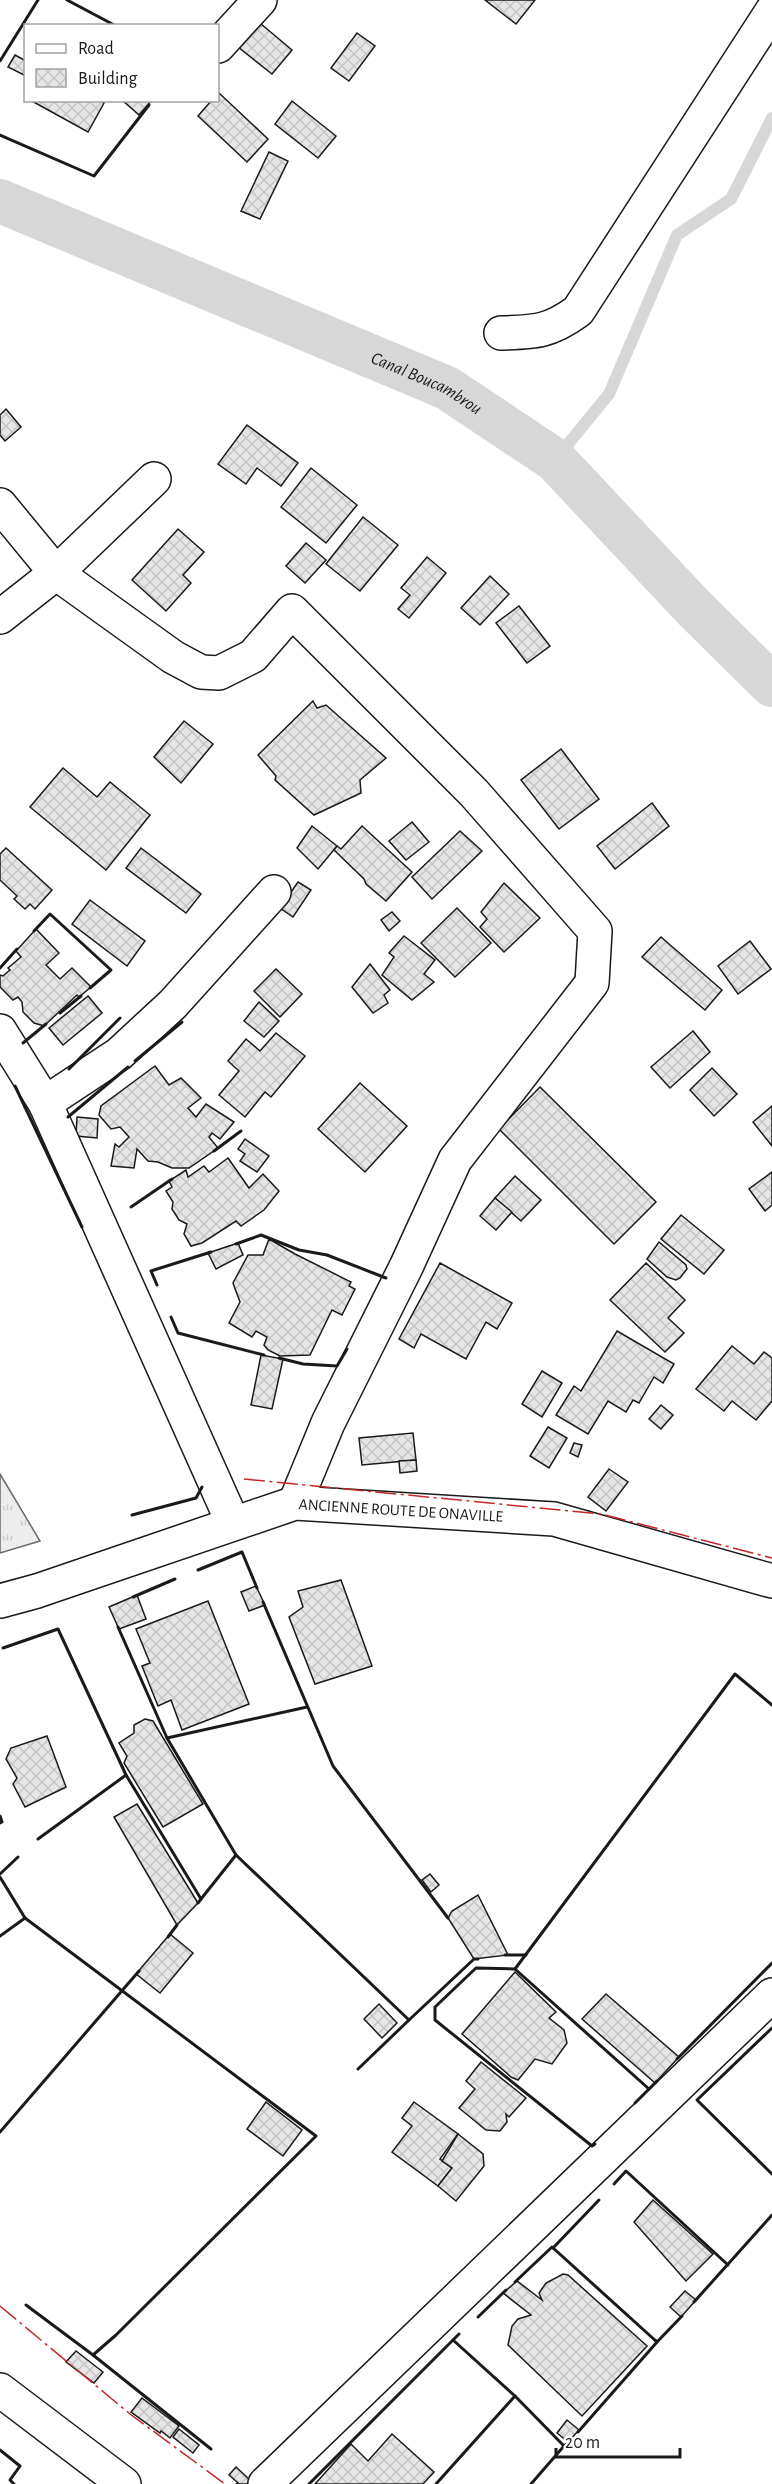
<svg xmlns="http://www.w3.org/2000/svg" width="772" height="2484" font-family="'Alegreya Sans',sans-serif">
	<defs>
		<pattern id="grass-tufts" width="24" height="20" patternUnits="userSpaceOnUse" patternTransform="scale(1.5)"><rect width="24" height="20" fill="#ededed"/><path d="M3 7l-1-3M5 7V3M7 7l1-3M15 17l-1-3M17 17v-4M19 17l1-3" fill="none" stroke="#cbcbcb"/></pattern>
		<pattern id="building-cross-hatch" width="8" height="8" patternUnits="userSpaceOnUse" patternTransform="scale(1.5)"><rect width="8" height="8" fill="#e6e6e6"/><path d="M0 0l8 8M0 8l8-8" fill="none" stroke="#c5c5c5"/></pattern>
	</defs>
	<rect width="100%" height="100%" fill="#fff"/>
	<polygon fill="url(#grass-tufts)" stroke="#6a6a6a" stroke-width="1.5" points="0,1474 40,1541 0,1553"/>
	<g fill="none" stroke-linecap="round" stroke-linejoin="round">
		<polyline stroke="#d7d7d7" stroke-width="12" points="555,460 609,394 677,235 731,199 772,118"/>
		<path stroke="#d7d7d7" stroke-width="44" id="s1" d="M 0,201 L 447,388 L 555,460 L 693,607 L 772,685"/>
	</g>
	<g fill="url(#building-cross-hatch)" stroke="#1a1a1a" stroke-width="1.5">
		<polygon points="485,0 535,0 516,24"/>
		<polygon points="254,18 292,50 272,74 233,43"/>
		<polygon points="357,33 375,46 349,81 331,68"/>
		<polygon points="15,55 26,61 26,76 8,67"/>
		<polygon points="219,93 268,139 247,162 198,116 212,100 218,100"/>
		<polygon points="30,100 100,100 104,103 88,132"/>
		<polygon points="122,100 152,100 139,115"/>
		<polygon points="292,101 336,136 318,158 275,124"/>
		<polygon points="269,152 288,161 260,219 241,211"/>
		<polygon points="6,409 21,427 5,441 0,435 0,415"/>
		<polygon points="247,425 298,463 281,486 257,468 246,484 218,464"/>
		<polygon points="311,468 357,505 326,543 281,507"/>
		<polygon points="363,517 398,545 360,591 326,564"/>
		<polygon points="178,529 204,552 183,575 191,583 166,611 132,580"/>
		<polygon points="306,543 326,560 305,583 286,566"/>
		<polygon points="427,557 446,573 409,618 398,609 410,595 401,588"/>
		<polygon points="490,576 509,594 480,625 461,608"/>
		<polygon points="519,606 550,646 527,663 496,623"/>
		<polygon points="313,701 317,708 326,705 386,758 360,780 361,793 314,815 275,780 276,776 258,755"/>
		<polygon points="184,721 213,744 181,783 154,757"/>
		<polygon points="561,749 599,799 559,829 521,780"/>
		<polygon points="63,768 97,797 110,782 150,815 106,870 30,807"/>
		<polygon points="652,803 669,826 615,869 597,846"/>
		<polygon points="412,822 429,842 406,860 389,841"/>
		<polygon points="312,826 337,846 318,869 297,848"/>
		<polygon points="362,826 412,872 386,901 366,884 364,879 334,850 337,846 341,849"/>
		<polygon points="460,831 482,851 432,899 412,877"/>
		<polygon points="6,848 52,890 35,909 30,904 25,909 14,899 17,896 0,880 0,854"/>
		<polygon points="141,848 201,894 186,913 126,868"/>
		<polygon points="298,882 311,890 293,917 280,908"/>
		<polygon points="504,883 540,918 504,952 480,927 487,919 481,912"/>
		<polygon points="90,900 145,941 127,966 72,924"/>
		<polygon points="457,908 491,943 455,977 421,943"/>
		<polygon points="392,912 400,921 389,931 381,920"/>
		<polygon points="36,929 59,953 46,965 60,979 72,968 91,987 79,997 77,995 44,1026 34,1023 23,1012 22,1002 18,997 13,1000 0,987 0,975 3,976 10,970 8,968 21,957 16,951"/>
		<polygon points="404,936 435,960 424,974 434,982 412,1000 382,975 394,957 389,953"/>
		<polygon points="661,937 722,990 705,1010 642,957"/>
		<polygon points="750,941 771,969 738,994 718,966"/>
		<polygon points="370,964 390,990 384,995 388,1003 373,1013 352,987"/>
		<polygon points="276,969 302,994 280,1017 254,991"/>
		<polygon points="88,996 102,1013 63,1045 49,1028"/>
		<polygon points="259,1002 279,1021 264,1037 244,1021"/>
		<polygon points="693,1031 710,1052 670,1088 651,1067"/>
		<polygon points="276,1033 305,1056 271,1097 265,1092 245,1117 219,1095 239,1071 228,1061 246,1039 260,1051"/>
		<polygon points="155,1066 169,1085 181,1078 201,1098 188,1108 196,1117 206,1104 234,1122 220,1139 212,1133 209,1137 218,1148 189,1168 172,1168 158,1162 148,1161 137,1149 134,1168 111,1166 115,1144 119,1147 129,1137 120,1127 111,1129 99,1115 101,1106"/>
		<polygon points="712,1068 737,1094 714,1116 690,1090"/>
		<polygon points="360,1083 407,1126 365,1172 318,1129"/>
		<polygon points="540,1087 656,1202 614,1244 499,1129"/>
		<polygon points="772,1106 772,1146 753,1122"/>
		<polygon points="77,1117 98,1119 97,1138 76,1136"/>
		<polygon points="245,1139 269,1156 257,1172 240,1161 245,1154 238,1149"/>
		<polygon points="228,1158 249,1188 263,1174 279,1191 264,1210 241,1226 236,1221 202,1243 191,1246 184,1234 187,1224 179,1220 172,1209 173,1202 166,1191 172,1187 169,1181 186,1170 188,1177 204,1166 209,1172"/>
		<polygon points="772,1172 772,1205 765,1211 749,1189"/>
		<polygon points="515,1176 541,1200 521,1221 495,1198"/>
		<polygon points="495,1198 512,1212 496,1230 480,1216"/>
		<polygon points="681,1215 724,1250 704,1274 661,1239"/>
		<polygon points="269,1239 295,1254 351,1282 349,1286 355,1289 342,1315 332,1310 310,1355 280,1356 268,1350 264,1345 267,1337 256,1331 252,1337 229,1323 240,1302 233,1283 248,1255 263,1255"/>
		<polygon points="659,1242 686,1265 687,1269 680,1278 676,1280 667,1277 647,1259"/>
		<polygon points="238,1243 243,1255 216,1269 208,1253"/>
		<polygon points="440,1263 512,1303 497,1329 486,1322 466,1359 421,1334 414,1348 399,1339"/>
		<polygon points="646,1263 685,1300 668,1318 684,1333 665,1352 610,1300"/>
		<polygon points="617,1331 674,1364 663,1383 654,1377 639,1403 633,1400 626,1412 608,1401 588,1434 556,1415 574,1386 581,1391"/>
		<polygon points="732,1346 754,1364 764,1352 772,1358 772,1401 756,1420 732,1401 724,1411 696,1389"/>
		<polygon points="261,1355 283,1359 272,1409 251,1405"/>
		<polygon points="542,1371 562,1383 542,1417 522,1404"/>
		<polygon points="661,1405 673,1415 661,1429 649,1419"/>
		<polygon points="548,1427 567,1438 549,1468 530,1456"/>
		<polygon points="413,1433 416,1460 362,1465 359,1438"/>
		<polygon points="574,1443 582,1445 578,1457 570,1453"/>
		<polygon points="416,1460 417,1471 400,1473 399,1461"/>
		<polygon points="609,1469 628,1482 606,1511 588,1497"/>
		<polygon points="341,1580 372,1666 315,1684 289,1617 303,1607 298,1591"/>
		<polygon points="256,1586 265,1605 249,1611 241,1592"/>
		<polygon points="137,1595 146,1619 119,1629 109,1607"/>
		<polygon points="208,1601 249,1704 182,1730 171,1700 158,1706 142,1666 150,1663 136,1629"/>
		<polygon points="145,1719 153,1721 203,1804 163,1827 124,1763 127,1756 119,1743 134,1733 134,1725"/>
		<polygon points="47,1736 66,1787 25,1807 13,1784 17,1778 6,1759 11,1748"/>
		<polygon points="137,1804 198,1903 177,1925 114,1817"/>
		<polygon points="430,1874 439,1885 431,1892 422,1880"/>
		<polygon points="478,1895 508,1955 474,1959 448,1918 452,1911"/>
		<polygon points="170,1934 193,1953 160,1993 136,1974"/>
		<polygon points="515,1972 556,2012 549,2018 564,2030 567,2043 552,2064 535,2059 518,2080 511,2077 462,2034"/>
		<polygon points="606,1994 679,2057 655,2083 582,2019"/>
		<polygon points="379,2004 397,2023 382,2038 364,2019"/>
		<polygon points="481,2062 526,2098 509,2117 506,2114 507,2122 500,2131 486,2130 459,2108 475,2089 466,2081"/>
		<polygon points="266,2102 302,2130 283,2156 247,2129"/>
		<polygon points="414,2102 458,2134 440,2159 452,2168 438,2186 392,2152 412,2126 402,2118"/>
		<polygon points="458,2134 483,2154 484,2166 456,2201 438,2186 452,2168 442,2161"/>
		<polygon points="653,2200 713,2254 686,2281 634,2222"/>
		<polygon points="563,2274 568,2275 647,2346 582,2416 508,2345 512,2326 518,2319 531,2315 503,2293 517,2281 542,2300 539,2293 546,2283"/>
		<polygon points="685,2291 696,2300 681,2317 670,2307"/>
		<polygon points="76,2351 103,2372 94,2383 66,2362"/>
		<polygon points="142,2398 179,2426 170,2438 161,2431 160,2433 131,2412"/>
		<polygon points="567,2420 579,2430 568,2442 557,2433"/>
		<polygon points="179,2429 199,2445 193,2453 173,2437"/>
		<polygon points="392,2434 434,2472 423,2484 315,2484 351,2444 368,2461"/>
		<polygon points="236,2467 250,2480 247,2484 236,2484 238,2483 229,2475"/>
	</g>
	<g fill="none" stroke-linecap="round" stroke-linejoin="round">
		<defs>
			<g id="street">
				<polyline points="218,46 260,0"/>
				<path d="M 501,333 C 536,332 549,332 578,311 L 772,11"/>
				<polyline points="0,505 56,573 173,657 201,672 219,673 253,656 292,611 474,793 595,931 592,983 455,1160 406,1267 328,1423 295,1503"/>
				<polyline points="0,617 56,573 154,479"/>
				<polyline points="0,1031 45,1103 233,1523"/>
				<polyline points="45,1103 119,1054 173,1004 274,892"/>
				<path id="s2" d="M 0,1601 L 37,1591 L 295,1503 L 554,1519 L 772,1581"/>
				<polyline points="265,2484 772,1995"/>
			</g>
			<polyline id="primary" points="0,2390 124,2484"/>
		</defs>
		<use href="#street" stroke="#1a1a1a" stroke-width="36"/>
		<use href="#primary" stroke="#1a1a1a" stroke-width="36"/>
		<use href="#street" stroke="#fff" stroke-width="33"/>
		<use href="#primary" stroke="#fff" stroke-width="33"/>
		<g stroke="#1a1a1a" stroke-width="3">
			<polyline points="67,0 116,26"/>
			<polyline points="0,61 38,0"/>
			<polyline points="0,135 94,176 149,105"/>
			<polyline points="34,931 50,914 111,970 90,988"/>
			<polyline points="0,968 17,949"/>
			<polyline points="60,1013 81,996"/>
			<polyline points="23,1043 46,1024"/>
			<polyline points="135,1061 182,1022"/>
			<polyline points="69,1069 120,1018"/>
			<polyline points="15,1086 82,1227"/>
			<polyline points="68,1117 128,1067"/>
			<polyline points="214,1151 241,1131"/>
			<polyline points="131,1207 172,1179"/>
			<polyline points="236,1244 261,1235 299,1250 327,1255 386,1278"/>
			<polyline points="157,1285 151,1271 211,1252"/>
			<polyline points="171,1317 178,1333 264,1355"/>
			<polyline points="279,1358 303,1364 337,1366 347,1349"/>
			<polyline points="132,1515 196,1498 202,1487"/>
			<polyline points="198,1570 242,1552 257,1588"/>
			<polyline points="133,1597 175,1579"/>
			<polyline points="263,1602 333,1766 448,1918"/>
			<polyline points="118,1627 167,1738 307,1707"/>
			<polyline points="3,1648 58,1629 126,1775 201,1899 198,1903"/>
			<polyline points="167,1738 236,1855 201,1899"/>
			<polyline points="0,1816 2,1822 0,1823"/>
			<polyline points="38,1839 126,1775"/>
			<polyline points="236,1855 409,2020 358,2069"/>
			<polyline points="0,1874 18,1857"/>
			<polyline points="0,1877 25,1918 0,1936"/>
			<polyline points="25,1918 316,2136 116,2335 93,2355 26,2305"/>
			<polyline points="168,1937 177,1925"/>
			<polyline points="505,1955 526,1955"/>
			<polyline points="515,1969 735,1674 772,1705"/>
			<polyline points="409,2020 474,1959 478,1959"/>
			<polyline points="772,2028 697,2100 772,2174"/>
			<polyline points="677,2059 772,1963"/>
			<polyline points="635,2103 649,2089"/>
			<polyline points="0,2132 139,1971"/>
			<polyline points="595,2144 592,2146 435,2020 435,2007 476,1968 515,1969 649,2089 657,2081"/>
			<polyline points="614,2184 626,2171 728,2265"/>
			<polyline points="553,2248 599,2200"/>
			<polyline points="515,2282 552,2247 657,2342 578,2432"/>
			<polyline points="694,2302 772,2215"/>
			<polyline points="478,2317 506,2290"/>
			<polyline points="459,2334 453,2340 515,2396 564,2446 570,2441"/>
			<polyline points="655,2340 657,2342 682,2316"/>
			<polyline points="93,2355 211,2449"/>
			<polyline points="0,2450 20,2466 10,2480 14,2484"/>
			<polyline points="309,2484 453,2340"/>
			<polyline points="436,2484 515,2396"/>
			<polyline points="531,2484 564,2446"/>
		</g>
		<g stroke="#c62828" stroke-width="1.5" stroke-dasharray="21 4.5 3 4.5" stroke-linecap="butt">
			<polyline points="244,1479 601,1514 772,1558"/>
			<polyline points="0,2306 130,2414 225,2484"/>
		</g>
	</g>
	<g text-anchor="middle" stroke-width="4.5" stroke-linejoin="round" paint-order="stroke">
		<g font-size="16" fill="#1a1a1a" stroke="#fff">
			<text dy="6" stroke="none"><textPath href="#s2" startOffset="417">ANCIENNE ROUTE DE ONAVILLE</textPath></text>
		</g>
		<g font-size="18" font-style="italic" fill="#1a1a1a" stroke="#fff">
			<text dy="6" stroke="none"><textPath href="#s1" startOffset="464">Canal Boucambrou</textPath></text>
		</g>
	</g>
	<rect x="24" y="24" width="195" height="78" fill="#ffffff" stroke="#a3a3a3" stroke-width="1.5"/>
	<rect x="36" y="44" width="30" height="9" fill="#ffffff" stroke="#a3a3a3" stroke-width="1.5"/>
	<text x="78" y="54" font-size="18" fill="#1a1a1a">Road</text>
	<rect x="36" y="69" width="30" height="18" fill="url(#building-cross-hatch)" stroke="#a3a3a3" stroke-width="1.5"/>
	<text x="78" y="84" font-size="18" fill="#1a1a1a">Building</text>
	<path d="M556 2448v9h124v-9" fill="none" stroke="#1a1a1a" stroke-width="3"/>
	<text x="565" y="2448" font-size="18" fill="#1a1a1a" stroke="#ffffff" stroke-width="4.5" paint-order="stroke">20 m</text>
</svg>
